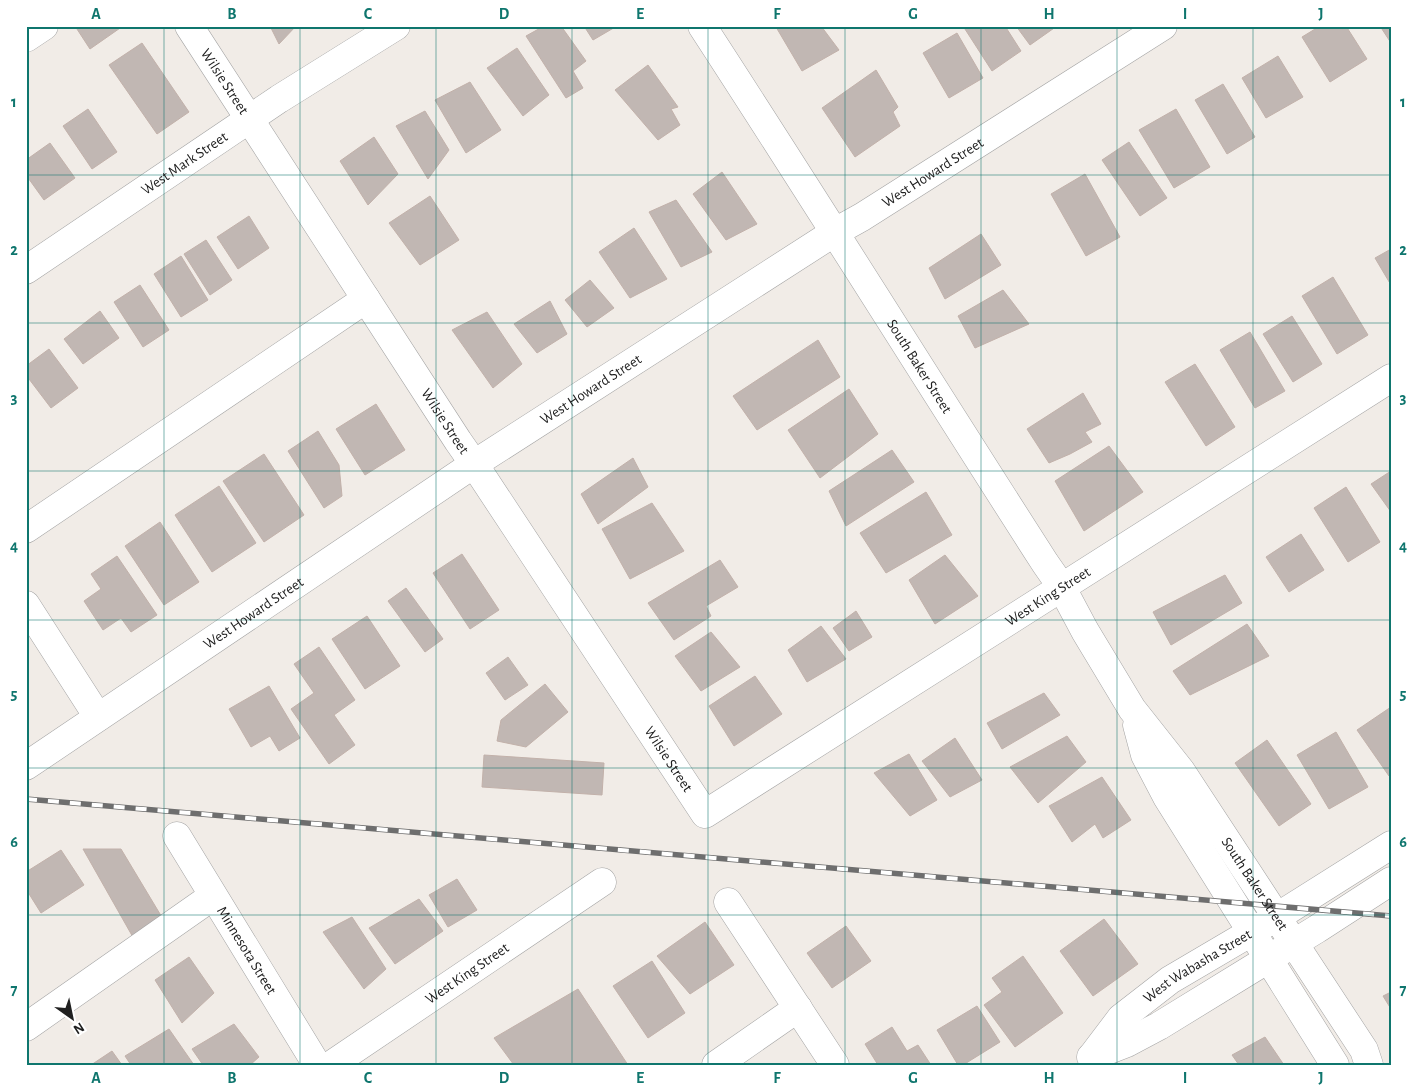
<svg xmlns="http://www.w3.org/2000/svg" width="1417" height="1091" font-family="'Alegreya Sans',sans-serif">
	<rect width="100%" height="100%" fill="#f1ece7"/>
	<g fill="#c1b7b3" stroke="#c2b1aa">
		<polygon points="75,26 123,26 90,49"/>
		<polygon points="270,26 296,26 279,44"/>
		<polygon points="544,26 561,26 586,61 573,71 583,88 566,98 526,36"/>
		<polygon points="584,26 617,26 593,40"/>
		<polygon points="821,26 839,50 802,71 776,27"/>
		<polygon points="963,26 1005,26 1021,51 992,71"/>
		<polygon points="1016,26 1057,26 1030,45"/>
		<polygon points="1320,26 1346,26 1367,59 1330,82 1302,37"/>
		<polygon points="1380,26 1391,26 1391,43"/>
		<polygon points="957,33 983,78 949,98 923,53"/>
		<polygon points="142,43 189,112 157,134 109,65"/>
		<polygon points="517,48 549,95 523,116 487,68"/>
		<polygon points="1278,56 1303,97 1266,118 1242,78"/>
		<polygon points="648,65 678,107 671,109 680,125 658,140 615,90"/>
		<polygon points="876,70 898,107 893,112 900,126 855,157 822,108"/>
		<polygon points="470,82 501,130 466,153 435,100"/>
		<polygon points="1223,84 1255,137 1227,154 1195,100"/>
		<polygon points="88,109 117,152 92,169 63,126"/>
		<polygon points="1176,109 1210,167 1174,188 1139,130"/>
		<polygon points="425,111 449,150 428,179 396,126"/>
		<polygon points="374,137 398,174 368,205 340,161"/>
		<polygon points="1129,142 1167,198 1140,216 1102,160"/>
		<polygon points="50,143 75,178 44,200 26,175 26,160"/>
		<polygon points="722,172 757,224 726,240 693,194"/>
		<polygon points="1085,174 1120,237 1086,256 1051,194"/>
		<polygon points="430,196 459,240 420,265 389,223"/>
		<polygon points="676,200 712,252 681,267 649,212"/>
		<polygon points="249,216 269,248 238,269 217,237"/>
		<polygon points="634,228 667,279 630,298 599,252"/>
		<polygon points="981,234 1001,265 945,299 929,268"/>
		<polygon points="206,240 232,280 210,295 184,254"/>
		<polygon points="1391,249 1391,285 1375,258"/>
		<polygon points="181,256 208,300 181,317 154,274"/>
		<polygon points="1333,277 1368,335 1337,354 1302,296"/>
		<polygon points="590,280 614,308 587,327 565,300"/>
		<polygon points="140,285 169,330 143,347 114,302"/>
		<polygon points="1003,290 1029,324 975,348 958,316"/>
		<polygon points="550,301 567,334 537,353 514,324"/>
		<polygon points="100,311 119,338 83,364 64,339"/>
		<polygon points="487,312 522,364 493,388 452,330"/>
		<polygon points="1292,316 1322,364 1293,382 1263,334"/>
		<polygon points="1250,332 1285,391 1255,408 1220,350"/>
		<polygon points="818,340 840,377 757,430 733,396"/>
		<polygon points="49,349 78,388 51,408 26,375 26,366"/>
		<polygon points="1195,364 1235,427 1206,446 1165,382"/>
		<polygon points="849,389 878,434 820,478 788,430"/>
		<polygon points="1083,393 1101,424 1085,432 1092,442 1070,454 1049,463 1027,429"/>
		<polygon points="376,404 405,450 365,475 336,429"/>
		<polygon points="318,431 339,465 342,496 324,508 288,451"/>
		<polygon points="1109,446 1143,492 1084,531 1055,481"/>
		<polygon points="892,450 914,482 846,526 829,491"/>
		<polygon points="264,454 304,515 264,542 223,481"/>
		<polygon points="633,458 648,487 598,524 581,494"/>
		<polygon points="1391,471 1391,512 1371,484"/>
		<polygon points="219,486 256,543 212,572 175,515"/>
		<polygon points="1346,487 1380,542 1348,562 1314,508"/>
		<polygon points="926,492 952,535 886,573 860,533"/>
		<polygon points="652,503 684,551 630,579 602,529"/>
		<polygon points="160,522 199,582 164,605 125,546"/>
		<polygon points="1301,534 1324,570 1289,592 1266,557"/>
		<polygon points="462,554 499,610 470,629 433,573"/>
		<polygon points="945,555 978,596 935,624 909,580"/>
		<polygon points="117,556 157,615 131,632 121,618 103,630 84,601 101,589 91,574"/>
		<polygon points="720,560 738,587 706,606 711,616 674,640 648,603"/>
		<polygon points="1225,575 1242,603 1171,645 1153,612"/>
		<polygon points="406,588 443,639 425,652 388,601"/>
		<polygon points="856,611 872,637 849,651 833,628"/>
		<polygon points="367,616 400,666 365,689 332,639"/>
		<polygon points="1247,624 1269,656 1190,695 1173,671"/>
		<polygon points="821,626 846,659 807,682 788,650"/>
		<polygon points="711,632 740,667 701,691 675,656"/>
		<polygon points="319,647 355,700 334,715 355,745 329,764 291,709 314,693 294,664"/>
		<polygon points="508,657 528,685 505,700 486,673"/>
		<polygon points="755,676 782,714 734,746 709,706"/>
		<polygon points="545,684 568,712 526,747 497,741 501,720"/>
		<polygon points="269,686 300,738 279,751 270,736 251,747 229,709"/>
		<polygon points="1044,693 1060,715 1002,749 987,723"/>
		<polygon points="1391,707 1391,775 1389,776 1357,730"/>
		<polygon points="1336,732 1368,787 1329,809 1297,755"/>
		<polygon points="1067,736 1086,762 1038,803 1010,767"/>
		<polygon points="955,738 982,780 950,797 922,761"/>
		<polygon points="1267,740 1311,804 1279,826 1235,763"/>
		<polygon points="909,754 937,800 910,816 874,773"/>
		<polygon points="484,755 604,763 602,795 482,787"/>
		<polygon points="1102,777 1131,820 1103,838 1095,824 1072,842 1049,806"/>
		<polygon points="83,849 121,849 163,919 134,939"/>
		<polygon points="61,850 84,885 41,913 26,889 26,872"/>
		<polygon points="457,879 477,910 448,927 429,895"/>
		<polygon points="419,899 443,931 395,964 369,928"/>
		<polygon points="352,917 386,969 364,989 323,932"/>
		<polygon points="1104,919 1138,964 1093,996 1060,951"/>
		<polygon points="705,922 734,965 690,994 657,956"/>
		<polygon points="846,926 871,961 832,988 807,953"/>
		<polygon points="1023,956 1063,1013 1015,1047 984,1005 1002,992 992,978"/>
		<polygon points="189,957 214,993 182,1023 155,980"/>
		<polygon points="652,961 685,1013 648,1038 613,986"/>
		<polygon points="578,989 628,1065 514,1065 494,1038"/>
		<polygon points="1391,992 1391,1009 1383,996"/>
		<polygon points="977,1006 1000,1042 963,1065 958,1065 937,1030"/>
		<polygon points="234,1024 259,1057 250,1065 203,1065 192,1049"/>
		<polygon points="892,1027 907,1051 918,1045 931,1065 878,1065 865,1044"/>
		<polygon points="169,1029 194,1065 131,1065 125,1056"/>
		<polygon points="1265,1037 1284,1065 1239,1065 1232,1055"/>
		<polygon points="112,1051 122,1065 91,1065"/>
	</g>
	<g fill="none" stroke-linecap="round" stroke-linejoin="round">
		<defs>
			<g id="minor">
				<path id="s1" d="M 189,26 L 458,441 L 474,464 L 705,814 L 1391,378"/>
				<path id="s2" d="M 702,26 C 818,204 930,384 1045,563 L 1061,586 L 1085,631 L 1132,709 L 1181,771 L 1364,1050 L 1369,1065"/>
				<polyline points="26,38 44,26"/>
				<path id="s3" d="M 26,270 L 279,99 L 396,26"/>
				<polyline points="26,529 366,299"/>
				<polyline points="26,605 98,717"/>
				<polyline points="1137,725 1145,755 1167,797 1335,1065"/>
				<path id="s4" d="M 26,766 L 474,464 L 835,232 L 862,217 L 1163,26"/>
				<path id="s5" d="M 177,836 L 317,1065"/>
				<polyline points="728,902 835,1065"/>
				<polyline points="26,1027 213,896"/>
				<path id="s6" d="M 1093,1055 L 1121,1018 L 1170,980 L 1277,917 L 1391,845"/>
				<polyline points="1091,1057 1127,1043 1159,1026 1317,929 1391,881"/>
				<path id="s7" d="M 331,1065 L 602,882"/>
				<polyline points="716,1065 798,1008"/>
			</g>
		</defs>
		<use href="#minor" stroke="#a4a4a4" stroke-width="29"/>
		<use href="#minor" stroke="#fff" stroke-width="28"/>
		<defs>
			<polyline id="rail" points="26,799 1391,916"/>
		</defs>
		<use href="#rail" stroke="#6e6e6e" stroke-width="5.5"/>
		<use href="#rail" stroke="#fff" stroke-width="4" stroke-dasharray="11" stroke-linecap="butt"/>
	</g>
	<path fill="none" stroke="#0f766e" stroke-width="1" stroke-opacity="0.55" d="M 164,26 L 164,1065M 300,26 L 300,1065M 436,26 L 436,1065M 572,26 L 572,1065M 708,26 L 708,1065M 845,26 L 845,1065M 981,26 L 981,1065M 1117,26 L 1117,1065M 1253,26 L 1253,1065M 26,175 L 1391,175M 26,323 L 1391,323M 26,471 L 1391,471M 26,620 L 1391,620M 26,768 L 1391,768M 26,915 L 1391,915"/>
	<g text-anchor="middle" stroke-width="4" stroke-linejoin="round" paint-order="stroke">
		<g font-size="15" fill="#202020" stroke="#fff">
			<text dy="5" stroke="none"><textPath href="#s1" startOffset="66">Wilsie Street</textPath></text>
			<text dy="5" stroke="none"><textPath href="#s3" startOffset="191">West Mark Street</textPath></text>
			<text dy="5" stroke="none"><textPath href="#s4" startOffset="1084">West Howard Street</textPath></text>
			<text dy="5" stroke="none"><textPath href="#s2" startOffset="404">South Baker Street</textPath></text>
			<text dy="5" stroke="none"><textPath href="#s4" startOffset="679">West Howard Street</textPath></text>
			<text dy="5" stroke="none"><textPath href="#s1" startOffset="471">Wilsie Street</textPath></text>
			<text dy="5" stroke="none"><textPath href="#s1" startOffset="1348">West King Street</textPath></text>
			<text dy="5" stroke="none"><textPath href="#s4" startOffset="274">West Howard Street</textPath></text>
			<text dy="5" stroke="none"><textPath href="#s1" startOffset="876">Wilsie Street</textPath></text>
			<text dy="5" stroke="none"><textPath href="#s2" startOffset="1021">South Baker Street</textPath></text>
			<text dy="5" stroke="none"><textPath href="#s5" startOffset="134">Minnesota Street</textPath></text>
			<text dy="5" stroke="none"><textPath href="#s6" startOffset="139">West Wabasha Street</textPath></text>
			<text dy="5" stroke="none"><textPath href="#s7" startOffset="164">West King Street</textPath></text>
		</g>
	</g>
	<rect width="1417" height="1091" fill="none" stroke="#ffffff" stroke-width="55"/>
	<g transform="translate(72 1018) rotate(147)" stroke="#ffffff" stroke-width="4" paint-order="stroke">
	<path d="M0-4L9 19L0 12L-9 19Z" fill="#202020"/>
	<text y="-8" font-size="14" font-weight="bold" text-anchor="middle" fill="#202020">N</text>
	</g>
	<rect x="28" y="28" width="1362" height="1036" fill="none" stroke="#0f766e" stroke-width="2"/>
	<g font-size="16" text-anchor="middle" font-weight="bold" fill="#0f766e">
		<text x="96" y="19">A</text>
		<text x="232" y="19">B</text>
		<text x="368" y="19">C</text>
		<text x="504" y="19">D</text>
		<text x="640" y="19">E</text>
		<text x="777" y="19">F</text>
		<text x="913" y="19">G</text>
		<text x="1049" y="19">H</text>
		<text x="1185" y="19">I</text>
		<text x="1321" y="19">J</text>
		<text x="14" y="107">1</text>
		<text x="1403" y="107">1</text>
		<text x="14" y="255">2</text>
		<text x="1403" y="255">2</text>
		<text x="14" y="403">3</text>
		<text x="1403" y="403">3</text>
		<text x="14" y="551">4</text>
		<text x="1403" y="551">4</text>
		<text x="14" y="699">5</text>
		<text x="1403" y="699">5</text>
		<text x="14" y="847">6</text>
		<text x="1403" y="847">6</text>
		<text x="14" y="995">7</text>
		<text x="1403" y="995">7</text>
		<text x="96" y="1083">A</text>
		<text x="232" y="1083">B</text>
		<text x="368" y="1083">C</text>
		<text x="504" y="1083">D</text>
		<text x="640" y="1083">E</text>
		<text x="777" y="1083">F</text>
		<text x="913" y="1083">G</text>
		<text x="1049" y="1083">H</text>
		<text x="1185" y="1083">I</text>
		<text x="1321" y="1083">J</text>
	</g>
</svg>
